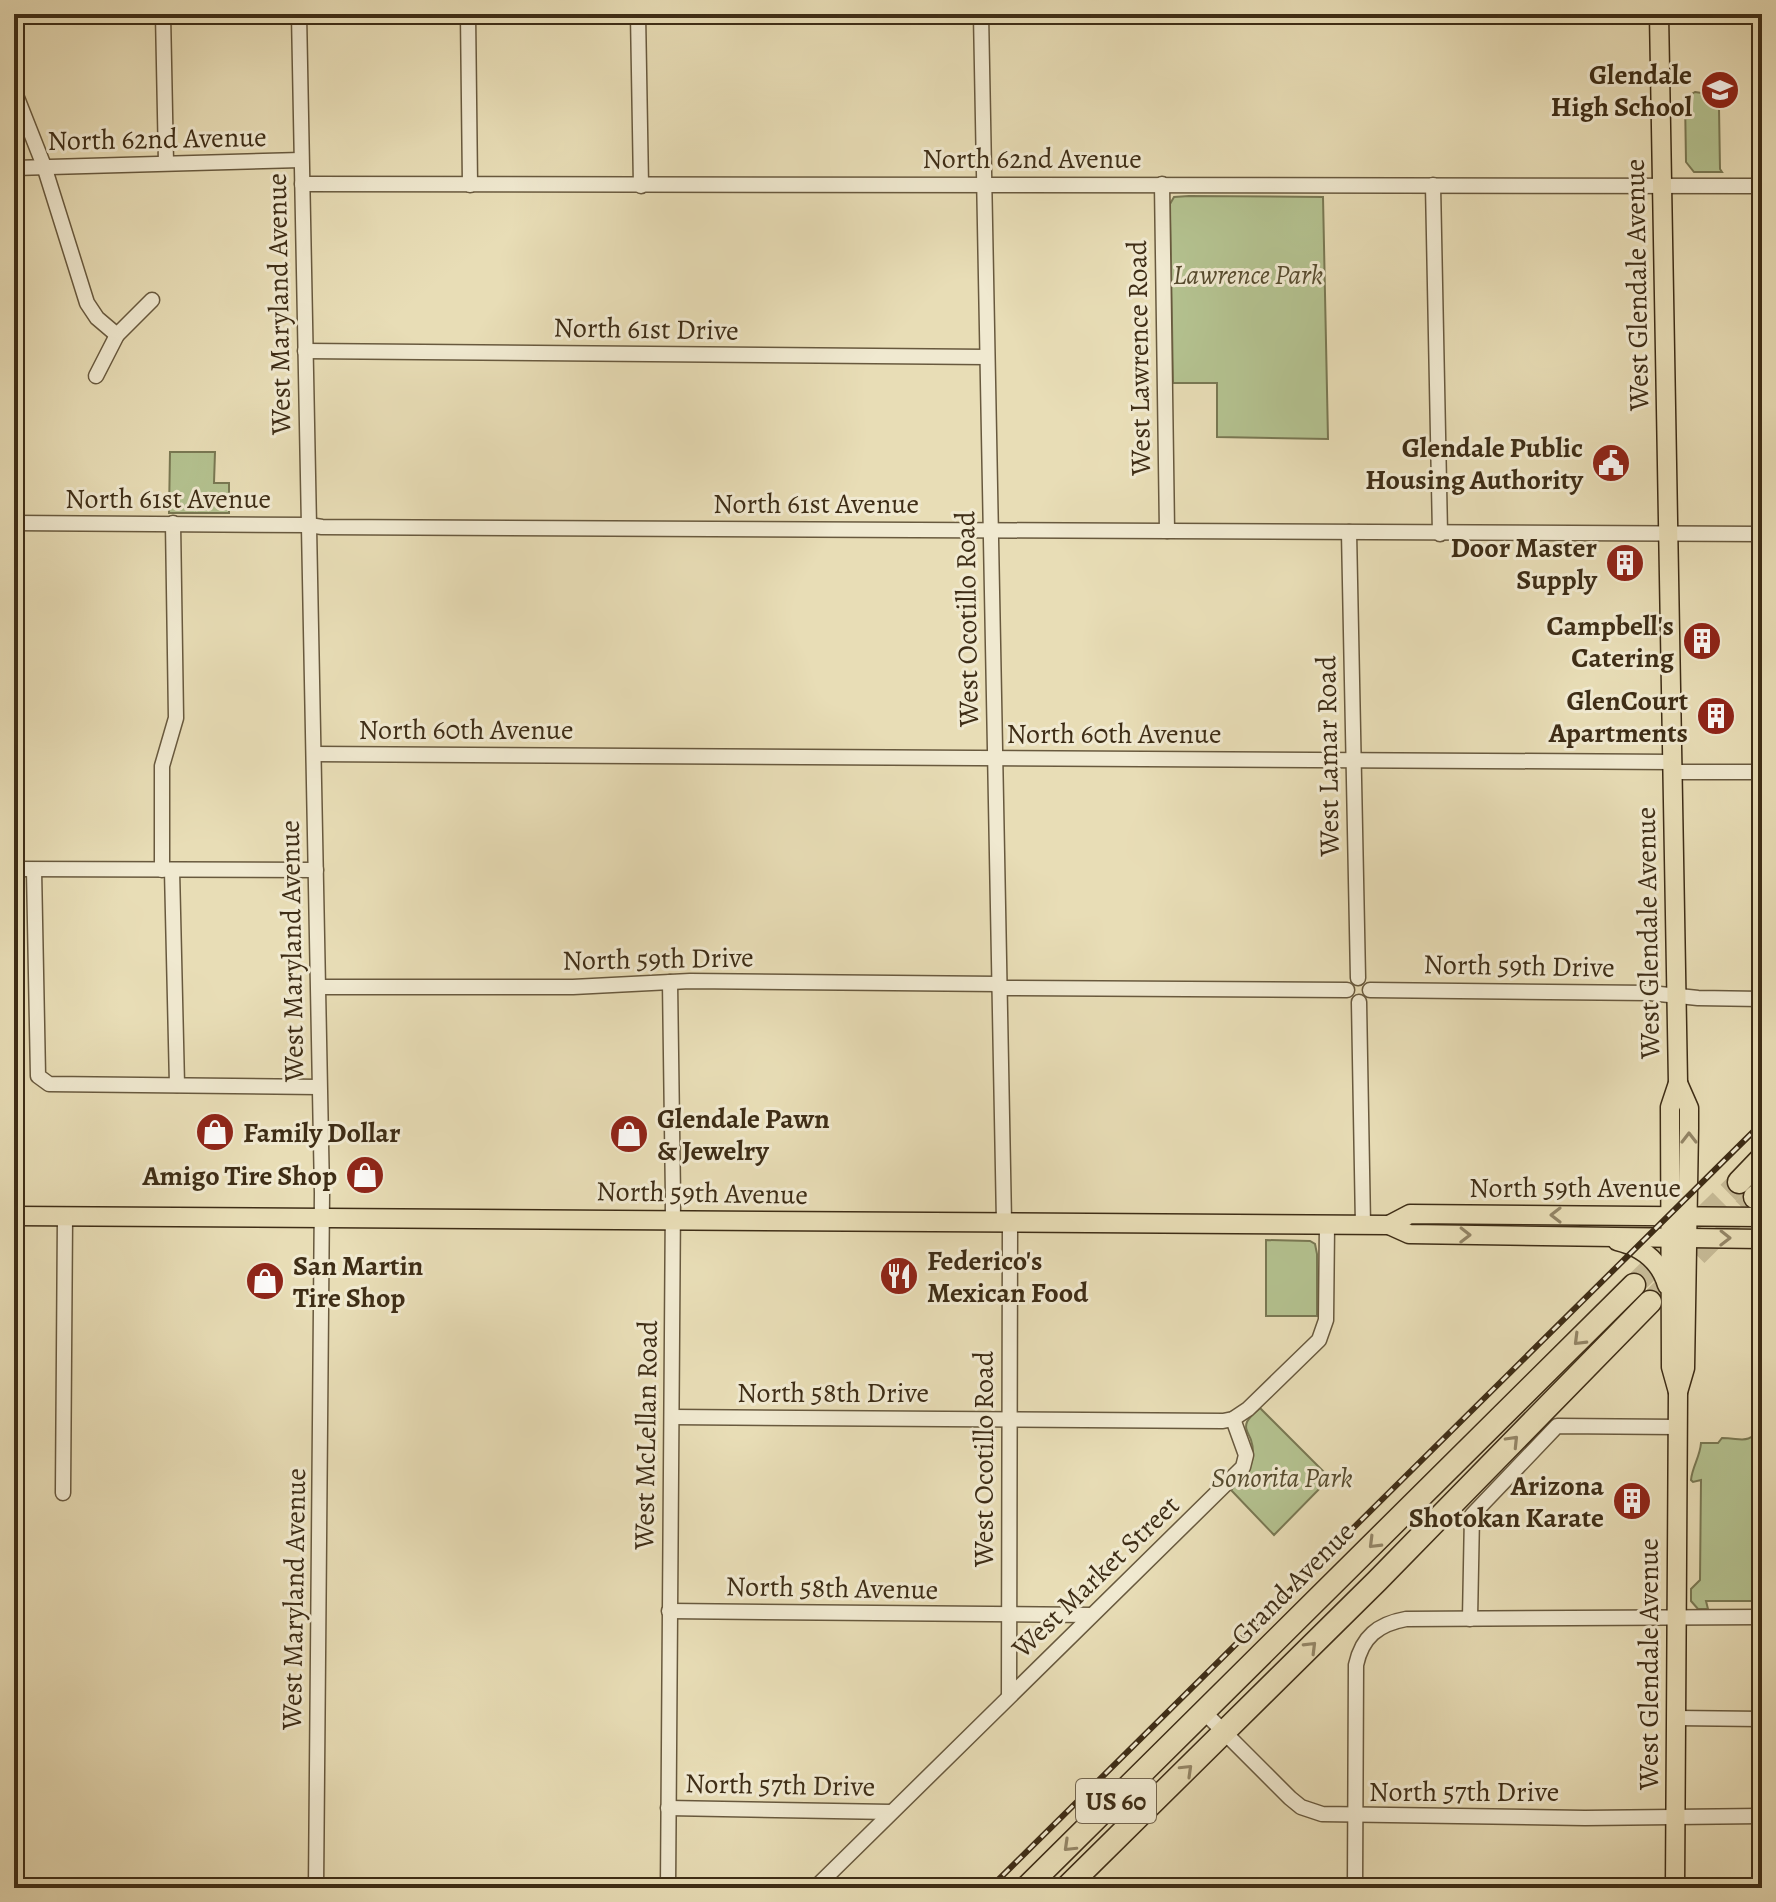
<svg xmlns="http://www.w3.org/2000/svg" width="1776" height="1902" font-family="Alegreya,serif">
	<rect width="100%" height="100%" fill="#e8ddb6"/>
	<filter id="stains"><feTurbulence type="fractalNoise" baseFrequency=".0025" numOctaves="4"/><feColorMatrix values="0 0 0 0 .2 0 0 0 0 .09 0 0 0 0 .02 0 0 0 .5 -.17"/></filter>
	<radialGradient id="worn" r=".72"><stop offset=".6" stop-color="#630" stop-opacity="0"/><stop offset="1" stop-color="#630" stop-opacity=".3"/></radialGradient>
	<g fill="#b4c290" stroke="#797853" stroke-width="2">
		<polygon points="1695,92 1708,94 1719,108 1720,169 1722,172 1694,172 1686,162 1685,98"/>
		<polygon points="1189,196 1323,197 1328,439 1217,437 1217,383 1173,383 1170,204 1174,197"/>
		<polygon points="170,452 215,452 214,483 229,483 229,513 169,513"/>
		<polygon points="1266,1240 1310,1241 1315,1244 1317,1254 1317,1316 1266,1316"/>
		<path d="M 1260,1408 L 1330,1478 L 1274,1535 L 1231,1490 C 1246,1476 1258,1461 1251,1440 C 1249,1434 1244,1429 1247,1422 C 1249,1417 1256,1412 1260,1408 Z"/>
		<path d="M 1762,1426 L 1762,1601 L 1706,1601 L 1708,1609 L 1698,1609 L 1691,1601 L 1691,1589 L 1700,1580 L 1701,1480 L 1693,1482 L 1691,1480 C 1692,1467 1700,1457 1701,1443 L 1718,1443 L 1722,1438 C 1743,1438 1747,1446 1762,1426 Z"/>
	</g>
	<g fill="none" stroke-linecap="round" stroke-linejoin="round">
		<g stroke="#c6ba96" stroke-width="22" stroke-dasharray="22 11" stroke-linecap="butt">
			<polyline points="1634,1285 1739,1182"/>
			<polyline points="1650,1302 1755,1197"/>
		</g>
		<defs>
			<g id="minor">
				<polyline points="163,14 166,163"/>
				<polyline points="299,14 322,1193 316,1888"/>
				<polyline points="468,14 470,185"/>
				<polyline points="638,14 641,186"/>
				<polyline points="981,14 1004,1222"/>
				<polyline points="14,90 44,166 87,303 97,318 117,335"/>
				<polyline points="14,168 301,160"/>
				<polyline points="302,184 1762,186"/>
				<polyline points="1162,184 1167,531"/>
				<polyline points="1433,185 1440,534"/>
				<polyline points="305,351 987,357"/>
				<polyline points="96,376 117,335 152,300"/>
				<polyline points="14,523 309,525 322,527 1762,534"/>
				<polyline points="1349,532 1358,978"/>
				<polyline points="314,754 1673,762"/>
				<polyline points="1673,772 1762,772"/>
				<polyline points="14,869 316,870"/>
				<polyline points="34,870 38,1076 49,1084 319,1087"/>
				<polyline points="162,870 162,766 176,718 173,523"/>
				<polyline points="172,870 177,1085"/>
				<polyline points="319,987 573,987 690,981 999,984"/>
				<polyline points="999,988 1347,990"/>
				<polyline points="1370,990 1650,993 1698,998 1762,999"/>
				<polyline points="1359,1002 1363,1225"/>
				<polyline points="672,1417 1223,1421 1233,1419 1248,1409 1319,1340 1326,1320 1327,1225"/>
				<polyline points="63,1493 65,1217"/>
				<polyline points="669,1611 1091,1615"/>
				<polyline points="1470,1619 1472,1515 1557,1426 1678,1427"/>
				<polyline points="1009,1696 1010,1222"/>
				<polyline points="1205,1713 1290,1798 1301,1807 1322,1814 1585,1818 1762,1816"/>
				<polyline points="1676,1718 1762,1719"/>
				<polyline points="668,1808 891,1812"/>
				<polyline points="668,1888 673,1197 670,982"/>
				<polyline points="815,1888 1243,1467 1246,1455 1233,1419"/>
				<path d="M 1355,1888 L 1356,1665 C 1362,1637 1378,1624 1406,1619 L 1762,1617"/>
			</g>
			<g id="major">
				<polyline points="1659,14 1678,1083 1670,1107 1671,1367 1678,1392"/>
				<polyline points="14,1216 1389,1225 1409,1234 1762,1239"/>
				<polyline points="1389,1225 1410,1214 1762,1217"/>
				<path d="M 1617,1241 C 1642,1247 1660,1261 1667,1285"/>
				<polyline points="1675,1888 1678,1392 1685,1368 1689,1128 1689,1108 1678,1083"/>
			</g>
			<g id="highway">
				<polyline points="1739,1182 1762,1158"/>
				<polyline points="1755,1197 1762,1191"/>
				<polyline points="1026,1888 1634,1285"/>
				<polyline points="1066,1888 1377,1581 1650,1302"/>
			</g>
		</defs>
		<use href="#minor" stroke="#68593e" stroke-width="17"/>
		<use href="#major" stroke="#3e2d16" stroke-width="21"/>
		<use href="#highway" stroke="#3e2d16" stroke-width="25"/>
		<use href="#minor" stroke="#f0e9d0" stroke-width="14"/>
		<use href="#major" stroke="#e8ddb6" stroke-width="18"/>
		<use href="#highway" stroke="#e8ddb6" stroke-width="22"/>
		<defs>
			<polyline id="rail" points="990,1888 1762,1123"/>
		</defs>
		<use href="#rail" stroke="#3e2d16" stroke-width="6"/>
		<use href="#rail" stroke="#f0e9d0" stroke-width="3" stroke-dasharray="9" stroke-linecap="butt"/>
	</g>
	<defs><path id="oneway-chevron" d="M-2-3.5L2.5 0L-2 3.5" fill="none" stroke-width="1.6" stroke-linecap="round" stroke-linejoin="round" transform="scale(2)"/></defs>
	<g stroke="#938566">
		<use href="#oneway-chevron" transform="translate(1689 1138) rotate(-90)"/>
		<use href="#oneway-chevron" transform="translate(1556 1215) rotate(-180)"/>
		<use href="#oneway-chevron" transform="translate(1465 1235) rotate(1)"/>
		<use href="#oneway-chevron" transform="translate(1725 1238) rotate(1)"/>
		<use href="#oneway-chevron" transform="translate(1579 1340) rotate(135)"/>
		<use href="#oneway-chevron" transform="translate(1513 1441) rotate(-46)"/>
		<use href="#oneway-chevron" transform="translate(1374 1543) rotate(135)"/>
		<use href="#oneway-chevron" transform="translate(1311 1647) rotate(-45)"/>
		<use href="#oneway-chevron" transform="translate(1187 1770) rotate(-44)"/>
		<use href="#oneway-chevron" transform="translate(1069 1846) rotate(136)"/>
	</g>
	<defs>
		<symbol id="school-disc" viewBox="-11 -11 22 22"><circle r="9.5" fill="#8f2418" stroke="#f0e9d0"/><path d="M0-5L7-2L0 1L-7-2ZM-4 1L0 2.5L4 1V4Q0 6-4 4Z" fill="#fff"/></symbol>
		<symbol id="civic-disc" viewBox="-11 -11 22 22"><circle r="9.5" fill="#8f2418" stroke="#f0e9d0"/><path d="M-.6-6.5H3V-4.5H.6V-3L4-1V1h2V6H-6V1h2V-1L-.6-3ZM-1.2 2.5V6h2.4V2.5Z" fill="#fff"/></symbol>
		<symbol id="building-disc" viewBox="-11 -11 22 22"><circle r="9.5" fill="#8f2418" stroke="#f0e9d0"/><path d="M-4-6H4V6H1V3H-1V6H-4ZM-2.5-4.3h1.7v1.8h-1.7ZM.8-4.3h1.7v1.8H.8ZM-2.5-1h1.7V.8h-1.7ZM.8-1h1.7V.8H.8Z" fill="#fff"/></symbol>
		<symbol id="shop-disc" viewBox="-11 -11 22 22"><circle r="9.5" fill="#8f2418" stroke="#f0e9d0"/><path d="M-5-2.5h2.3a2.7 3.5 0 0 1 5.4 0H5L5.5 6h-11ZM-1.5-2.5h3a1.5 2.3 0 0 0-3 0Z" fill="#fff"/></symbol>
		<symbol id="restaurant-disc" viewBox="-11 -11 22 22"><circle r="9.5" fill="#8f2418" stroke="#f0e9d0"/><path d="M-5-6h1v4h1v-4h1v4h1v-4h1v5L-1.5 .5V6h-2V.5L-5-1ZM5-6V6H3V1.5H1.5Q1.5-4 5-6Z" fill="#fff"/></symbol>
	</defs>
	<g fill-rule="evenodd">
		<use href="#school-disc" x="1698" y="68" width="44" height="44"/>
		<use href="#civic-disc" x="1589" y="441" width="44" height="44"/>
		<use href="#building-disc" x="1603" y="541" width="44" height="44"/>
		<use href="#building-disc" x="1680" y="619" width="44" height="44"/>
		<use href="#building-disc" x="1694" y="694" width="44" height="44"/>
		<use href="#shop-disc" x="193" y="1110" width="44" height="44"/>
		<use href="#shop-disc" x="607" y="1112" width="44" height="44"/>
		<use href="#shop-disc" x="343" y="1153" width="44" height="44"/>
		<use href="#restaurant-disc" x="877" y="1254" width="44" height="44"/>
		<use href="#shop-disc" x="243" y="1259" width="44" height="44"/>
		<use href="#building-disc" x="1610" y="1479" width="44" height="44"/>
	</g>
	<g text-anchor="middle" stroke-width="6" stroke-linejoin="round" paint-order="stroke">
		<rect fill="#f0e9d0" stroke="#73654e" stroke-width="2" x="1076" y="1779" width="80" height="44" rx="6"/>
		<g font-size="26" font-weight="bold" fill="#3e2d16">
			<text x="1116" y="1810">US 60</text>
		</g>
		<g font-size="28" font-weight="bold" fill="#3e2d16" stroke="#f0e9d0" text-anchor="end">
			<text x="1692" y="84">Glendale<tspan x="1692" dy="32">High School</tspan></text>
			<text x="1583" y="457">Glendale Public<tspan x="1583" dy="32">Housing Authority</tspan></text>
			<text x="1597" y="557">Door Master<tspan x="1597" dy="32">Supply</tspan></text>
			<text x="1674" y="635">Campbell's<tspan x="1674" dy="32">Catering</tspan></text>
			<text x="1688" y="710">GlenCourt<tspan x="1688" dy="32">Apartments</tspan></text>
			<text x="657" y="1128" text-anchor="start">Glendale Pawn<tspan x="657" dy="32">&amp; Jewelry</tspan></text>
			<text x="243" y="1142" text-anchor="start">Family Dollar</text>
			<text x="337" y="1185">Amigo Tire Shop</text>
			<text x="927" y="1270" text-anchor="start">Federico's<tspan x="927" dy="32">Mexican Food</tspan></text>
			<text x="293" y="1275" text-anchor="start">San Martin<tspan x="293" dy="32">Tire Shop</tspan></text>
			<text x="1604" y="1495">Arizona<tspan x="1604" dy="32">Shotokan Karate</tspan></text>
		</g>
		<g font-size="28" fill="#3e2d16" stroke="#f0e9d0">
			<text transform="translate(157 138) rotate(-1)" y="10">North 62nd Avenue</text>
			<text x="1032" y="168">North 62nd Avenue</text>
			<text transform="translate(1636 285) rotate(-91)" y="10">West Glendale Avenue</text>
			<text transform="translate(278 304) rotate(-91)" y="10">West Maryland Avenue</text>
			<text transform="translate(646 328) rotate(1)" y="10">North 61st Drive</text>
			<text transform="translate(1138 358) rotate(-91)" y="10">West Lawrence Road</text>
			<text x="168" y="508">North 61st Avenue</text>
			<text x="816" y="513">North 61st Avenue</text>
			<text transform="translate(966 619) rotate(-91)" y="10">West Ocotillo Road</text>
			<text x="466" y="739">North 60th Avenue</text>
			<text x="1114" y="743">North 60th Avenue</text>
			<text transform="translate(1327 756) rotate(-91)" y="10">West Lamar Road</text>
			<text transform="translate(1647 933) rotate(-91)" y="10">West Glendale Avenue</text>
			<text transform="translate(291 951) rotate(-91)" y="10">West Maryland Avenue</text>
			<text transform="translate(658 958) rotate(-1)" y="10">North 59th Drive</text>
			<text transform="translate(1519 965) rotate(1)" y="10">North 59th Drive</text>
			<text x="1575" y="1197">North 59th Avenue</text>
			<text transform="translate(702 1192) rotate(1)" y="10">North 59th Avenue</text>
			<text x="833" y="1402">North 58th Drive</text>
			<text transform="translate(645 1435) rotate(-89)" y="10">West McLellan Road</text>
			<text transform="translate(983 1459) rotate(-90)" y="10">West Ocotillo Road</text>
			<text transform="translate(1095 1576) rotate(-44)" y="10">West Market Street</text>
			<text transform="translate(1292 1583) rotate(-45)" y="10">Grand Avenue</text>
			<text transform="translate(832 1587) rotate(1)" y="10">North 58th Avenue</text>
			<text transform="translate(293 1599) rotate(-89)" y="10">West Maryland Avenue</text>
			<text transform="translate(1648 1664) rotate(-90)" y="10">West Glendale Avenue</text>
			<text transform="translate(780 1784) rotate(1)" y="10">North 57th Drive</text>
			<text x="1464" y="1801">North 57th Drive</text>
		</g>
		<g font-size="28" font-style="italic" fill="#564b2e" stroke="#f0e9d0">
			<text x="1248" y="284">Lawrence Park</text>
			<text x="1282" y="1487">Sonorita Park</text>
		</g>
	</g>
	<rect width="1776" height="1902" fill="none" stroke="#e8ddb6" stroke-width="48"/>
	<rect x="16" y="16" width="1744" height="1870" fill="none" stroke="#3e2d16" stroke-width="4"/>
	<rect x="24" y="24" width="1728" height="1854" fill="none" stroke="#3e2d16" stroke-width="2"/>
	<rect width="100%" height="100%" filter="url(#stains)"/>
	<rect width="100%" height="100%" fill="url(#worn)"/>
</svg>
